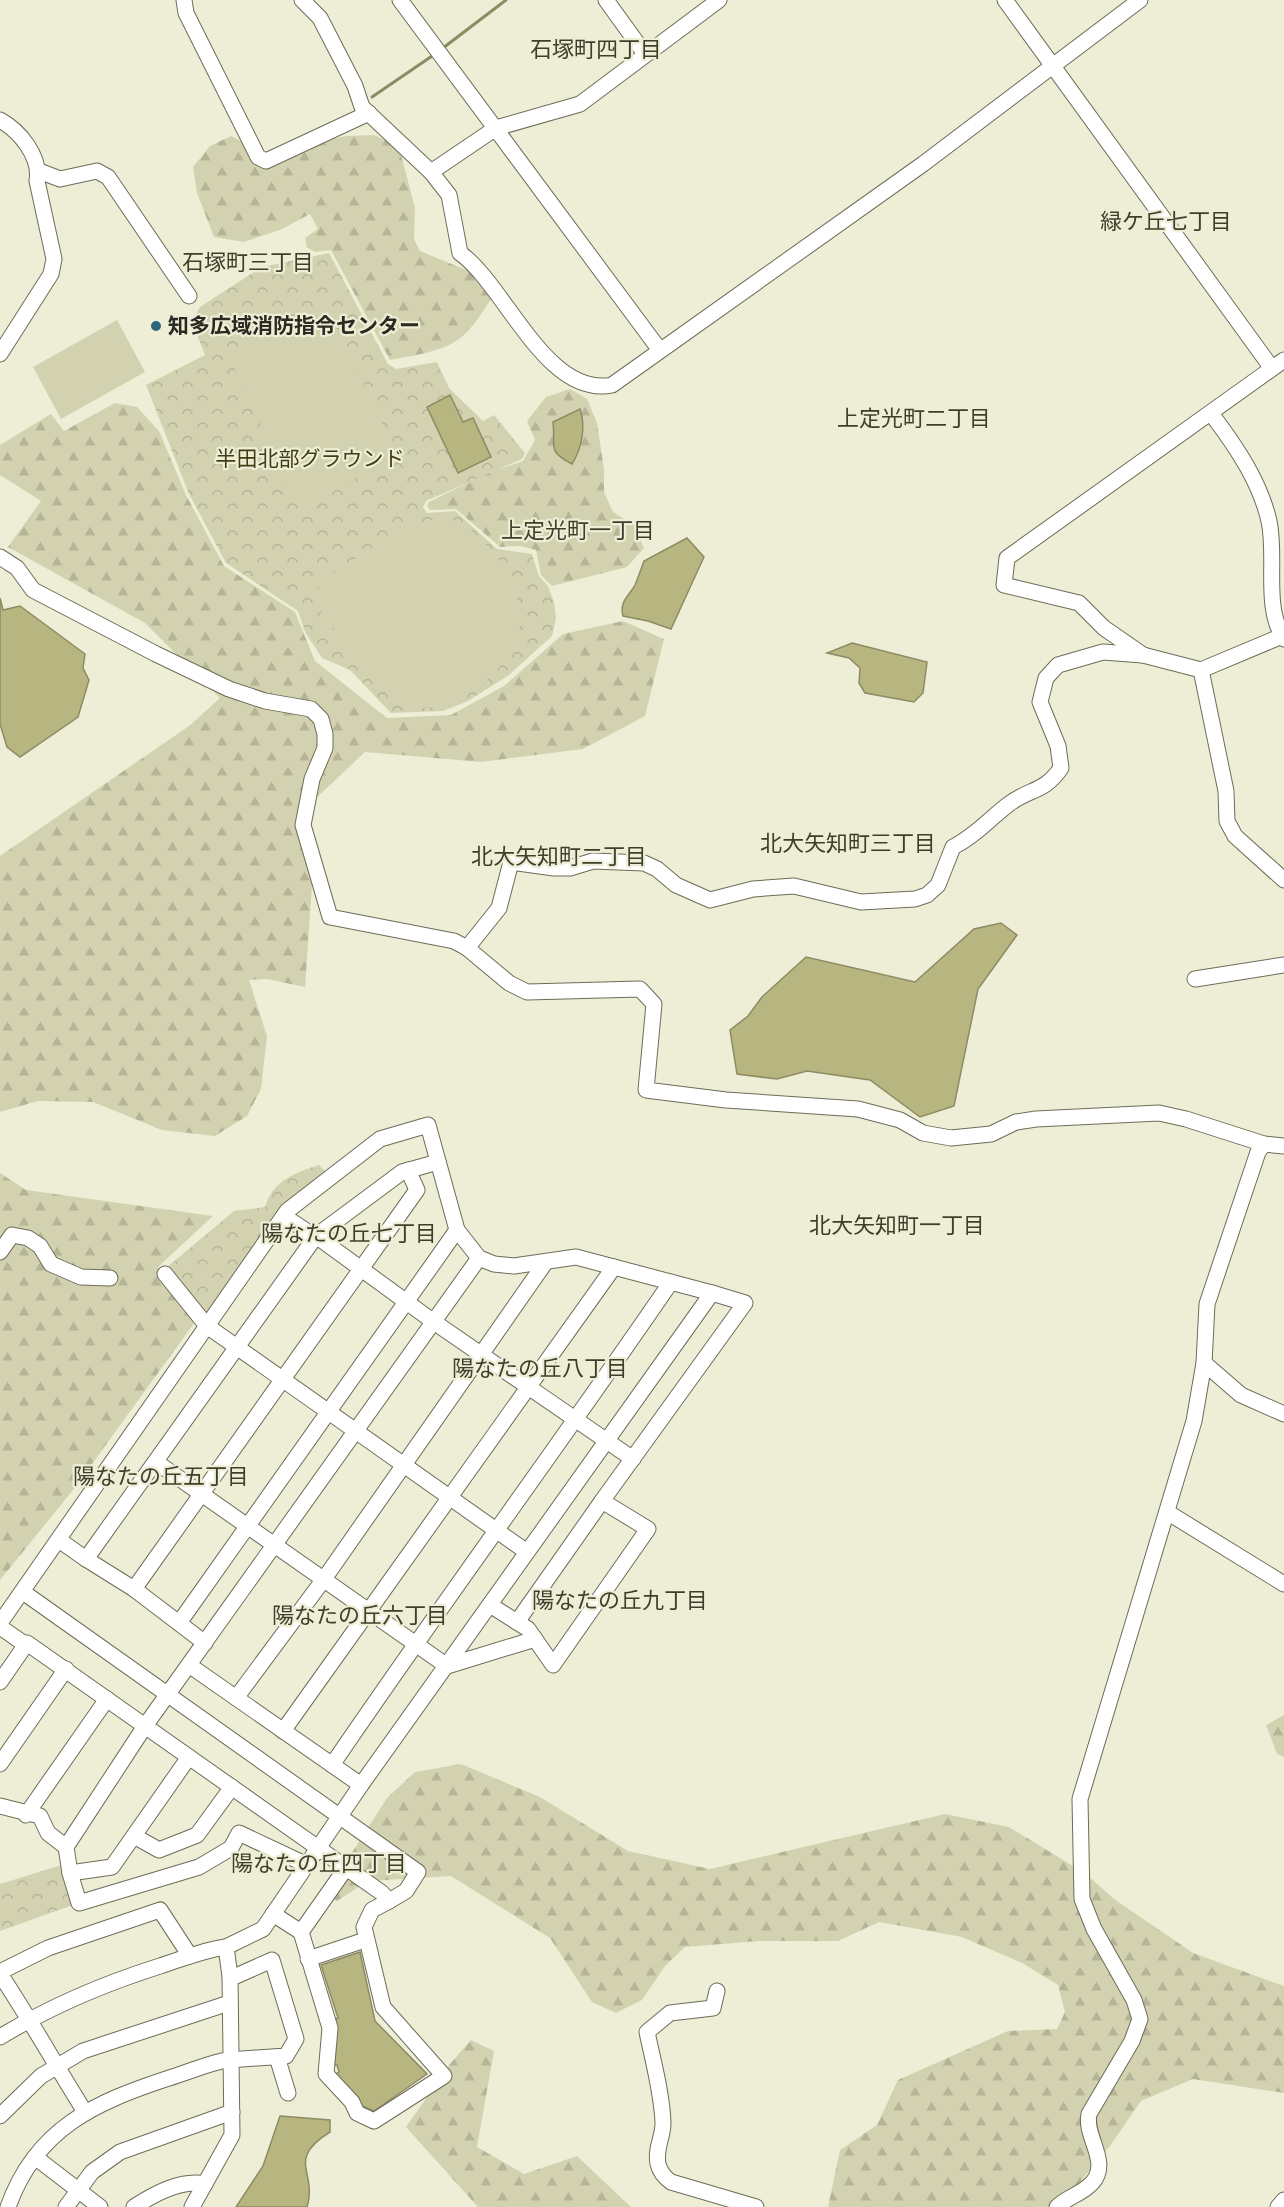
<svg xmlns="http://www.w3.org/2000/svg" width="1284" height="2207" font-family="'Work Sans','Noto Sans JP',sans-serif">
	<defs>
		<pattern id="forest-firs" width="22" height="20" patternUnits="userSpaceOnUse" patternTransform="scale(1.5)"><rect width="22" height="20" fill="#d3d2b0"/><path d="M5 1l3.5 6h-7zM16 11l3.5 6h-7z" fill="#b5b497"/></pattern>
		<pattern id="park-crowns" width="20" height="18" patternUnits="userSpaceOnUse" patternTransform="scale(1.5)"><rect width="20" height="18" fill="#d3d2b0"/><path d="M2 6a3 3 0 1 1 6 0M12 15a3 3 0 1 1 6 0" fill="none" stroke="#b5b497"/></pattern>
	</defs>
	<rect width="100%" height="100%" fill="#eeeed7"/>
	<g fill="url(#forest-firs)">
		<path d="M 374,135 L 399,147 L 415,208 L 414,239 L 420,251 L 471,272 L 492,298 C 482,312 473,329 459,339 C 441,352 411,356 390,360 L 331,250 L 315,252 L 307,247 L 305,238 L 318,229 L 310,214 L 282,229 L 244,242 L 214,237 L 197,193 L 193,167 L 210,146 L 231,136 L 262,152 L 347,136 Z"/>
		<polygon points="570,389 587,399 597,423 604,469 604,492 613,512 634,525 644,548 627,567 552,586 541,575 536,550 520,546 500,547 456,509 430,510 427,506 429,502 488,473 523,461 535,440 527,421 546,397"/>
		<polygon points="115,403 137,407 159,431 186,495 224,566 295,612 315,661 387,718 451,715 504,686 563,634 623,621 664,639 645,716 583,749 481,762 365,752 311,803 313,871 305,987 267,979 249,980 267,1036 261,1089 247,1116 215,1136 162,1130 93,1102 38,1101 0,1112 0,856 189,726 220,698 145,623 8,547 41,501 0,475 0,445 51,414 64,431"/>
		<polygon points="0,1173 26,1190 213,1216 158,1267 195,1322 73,1490 0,1580"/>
		<polygon points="1284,1715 1284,1757 1277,1754 1266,1725"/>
		<polygon points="461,1764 540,1797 628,1851 710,1869 945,1814 1009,1827 1086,1874 1114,1899 1193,1953 1284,1986 1284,2093 1193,2079 1141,2101 1110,2146 1061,2205 1055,2207 828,2207 840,2150 877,2125 898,2080 1008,2031 1057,2029 1065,2012 1058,1985 1022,1963 962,1937 879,1922 838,1941 758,1941 685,1947 665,1966 642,2000 616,2013 592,2002 550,1938 451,1876 368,1881 337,1901 326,1893 387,1798 415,1772"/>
		<polygon points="471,2040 494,2051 477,2147 524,2174 577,2156 631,2207 478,2207 406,2127 450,2064"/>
	</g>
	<g fill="url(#park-crowns)">
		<polygon points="329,253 388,364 396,369 437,362 449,388 483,421 494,415 525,453 522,459 426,501 423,507 427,513 455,511 497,549 532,554 539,576 548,586 554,602 556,618 552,636 509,675 468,701 443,711 391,713 350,670 322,658 305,632 298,611 226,563 189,494 146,385 205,355 194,327 195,315 200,307 262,267"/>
		<path d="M 319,1165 L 327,1173 L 209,1314 L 203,1314 L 166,1268 L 234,1211 L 265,1207 C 273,1181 294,1173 319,1165 Z"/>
		<polygon points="62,1865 73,1905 0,1931 0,1884"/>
	</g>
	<g fill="#d3d2b0">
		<polygon points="326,306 398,457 299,505 227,353"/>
		<polygon points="117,320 145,372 61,419 33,367"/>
		<path d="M 444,517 C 470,526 488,542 502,566 C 512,584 521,599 520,621 C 517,669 447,726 400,702 C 380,693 354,653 339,635 C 326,619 307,600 323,580 C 358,558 403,523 444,517 Z"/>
	</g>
	<g fill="#b7b580" stroke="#8d8b64" stroke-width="1.5">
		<polygon points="450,395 463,422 473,418 491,457 458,473 427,407"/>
		<path d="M 580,409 C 586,427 582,448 572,464 C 546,450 556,448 553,422 Z"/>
		<path d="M 687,538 L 704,557 L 671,629 L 648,621 L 623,616 C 619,602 629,596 635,585 C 638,578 641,569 644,561 Z"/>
		<polygon points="0,598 3,610 20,606 85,654 83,668 89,680 78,717 20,757 7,747 0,724"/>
		<polygon points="852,643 927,662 923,693 914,702 865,693 859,683 860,668 849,658 827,653"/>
		<polygon points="1001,923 1017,935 978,989 954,1106 920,1117 870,1080 807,1071 777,1079 737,1074 730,1030 748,1016 762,997 806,957 915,982 974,929"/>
		<polygon points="360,1952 375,2021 427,2074 374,2111 362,2106 336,2074 339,2072 337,2065 330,2066 332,2021 338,2018 321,1965"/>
		<path d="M 280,2116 L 330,2120 L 330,2132 C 285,2160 318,2172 307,2207 L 236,2207 L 263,2166 Z"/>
	</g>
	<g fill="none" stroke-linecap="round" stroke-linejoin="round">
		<g stroke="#8d8b64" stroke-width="3">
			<polyline points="443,48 506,0"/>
			<polyline points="372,97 435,54"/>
		</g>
		<defs>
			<g id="minor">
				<polyline points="184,0 186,13 258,157 266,161 369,113"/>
				<path d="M 302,0 L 320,18 L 355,86 L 362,107 L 431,172 L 449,195 L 460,253 C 506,286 546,398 612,385 L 923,164 L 1140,0"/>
				<polyline points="400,0 659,349"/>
				<polyline points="606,0 645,54"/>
				<polyline points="1005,0 1271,367 1269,371"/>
				<path d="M 0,120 C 20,131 41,157 37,181 L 54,259 L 51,274 L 0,354"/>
				<polyline points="39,171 60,179 97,171 108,177 189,296"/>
				<polyline points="431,172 496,128 580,104 719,0"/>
				<path d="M 1213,413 L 1213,416 C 1237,448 1260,482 1269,521 C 1277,558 1263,606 1284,639"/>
				<polyline points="0,557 17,568 33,590 156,654 229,689 265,701 311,709 321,719 325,734 325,748 312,779 303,825 330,917 454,941 467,948 509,983 527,992 640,989 654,1004 646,1090 726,1100 858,1109 900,1120 923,1133 951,1138 991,1134 1016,1122 1036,1119 1159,1113 1186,1119 1264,1144 1284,1146"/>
				<polyline points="1143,655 1104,628 1079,603 1004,585 1007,558 1284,360"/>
				<polyline points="1201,670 1226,791 1227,821 1235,836 1284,880"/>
				<path d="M 467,948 L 499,908 L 511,862 L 554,868 L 570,868 L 593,861 L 644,863 L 657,869 L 676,885 L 710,900 L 753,889 L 794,886 L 861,902 L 915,899 L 927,895 L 938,885 L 953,847 C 975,836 989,819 1009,804 C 1030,788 1044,793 1061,768 L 1058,746 L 1040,702 L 1046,678 L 1058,665 L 1103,652 L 1143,655 L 1201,670 L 1282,636"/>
				<polyline points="1195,979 1284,965"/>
				<polyline points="284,1216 315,1237"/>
				<polyline points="316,1236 434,1322 633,1459"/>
				<polyline points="0,1252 12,1235 28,1238 40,1246 51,1264 81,1277 110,1278"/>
				<polyline points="165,1274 207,1326 527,1552"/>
				<polyline points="1204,1363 1241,1395 1284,1414"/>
				<polyline points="156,1462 447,1666 535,1639 553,1665 648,1529 602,1501 745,1303 712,1293"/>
				<polyline points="1167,1512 1284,1584"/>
				<polyline points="59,1540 86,1559"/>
				<polyline points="134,1589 417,1190 408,1170"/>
				<polyline points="23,1592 418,1872 406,1891 389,1901"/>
				<polyline points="490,1605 528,1629 535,1639"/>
				<polyline points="517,1622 602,1501"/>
				<polyline points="0,1623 287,1211 380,1139 428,1125 457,1230 479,1258 494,1264 514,1266 576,1257 712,1293 361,1785 263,1929 226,1947"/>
				<polyline points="179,1623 457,1230"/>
				<polyline points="0,1627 26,1645"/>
				<polyline points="205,1643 134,1589 86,1559 316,1236 402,1172 438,1162"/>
				<polyline points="189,1665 361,1785"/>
				<polyline points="0,1682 27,1643 382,1893 389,1901 372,1910 364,1927 383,2007 444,2076 374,2121 357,2113 352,2102 326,2074 330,2028 301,1932 273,1914"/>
				<polyline points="236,1698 324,1579 545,1263"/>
				<polyline points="283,1731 614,1267"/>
				<polyline points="0,1764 66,1669"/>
				<path d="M 332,1765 C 443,1602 560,1444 671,1282"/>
				<polyline points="0,1806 40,1816 48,1833 66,1847"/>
				<polyline points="26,1815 107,1699"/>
				<polyline points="134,1836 159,1850 197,1835 232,1787"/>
				<polyline points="307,1865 239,1833 231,1848 199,1867 79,1903 70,1873 66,1847 145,1726 479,1258"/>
				<polyline points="70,1873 112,1867 189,1757"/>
				<polyline points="301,1932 346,1868"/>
				<polyline points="308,1959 365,1940"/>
				<polyline points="0,1972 48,1948 160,1910 190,1956"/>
				<path d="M 0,1974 C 30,2019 56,2066 85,2112"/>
				<path d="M 717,1991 L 713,2008 L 670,2013 L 647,2032 C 653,2061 662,2093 663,2123 C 663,2138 655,2148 658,2164 C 660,2172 664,2177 671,2182 L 756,2207"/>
				<path d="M 0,2037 C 51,2006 103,1984 160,1966 C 182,1959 203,1950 226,1947 L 230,1976 L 232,2135 L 192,2207"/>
				<polyline points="277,2057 288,2093"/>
				<polyline points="0,2116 41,2076 83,2051 229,2003"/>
				<polyline points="35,2157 100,2207"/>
				<path d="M 8,2207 C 36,2128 96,2102 169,2078 C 186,2073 204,2065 222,2061 C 242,2058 265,2058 286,2056 L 296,2039 L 272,1960 L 236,1976 L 230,1976"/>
				<polyline points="66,2207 92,2172 120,2152 232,2112"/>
				<path d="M 134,2207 C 154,2194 181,2179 205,2184"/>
				<path d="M 1057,2207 C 1067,2197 1082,2194 1092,2183 C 1111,2162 1084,2137 1089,2114 L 1132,2041 L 1140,2019 L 1134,2000 L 1094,1929 L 1082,1899 L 1080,1799 L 1194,1421 L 1204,1363 L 1207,1304 L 1258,1152 L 1264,1144"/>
				<polyline points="1278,2207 1284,2200"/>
			</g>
		</defs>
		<use href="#minor" stroke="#6d6c58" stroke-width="17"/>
		<use href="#minor" stroke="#fff" stroke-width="15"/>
	</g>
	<circle fill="#29667d" stroke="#eeeed7" stroke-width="2" cx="156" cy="326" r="6"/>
	<g text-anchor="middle" stroke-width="4.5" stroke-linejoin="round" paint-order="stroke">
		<g font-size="21" font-weight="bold" fill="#2a2a22" stroke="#eeeed7" text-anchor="start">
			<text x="168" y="333">知多広域消防指令センター</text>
		</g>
		<g font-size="21" fill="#403d14" stroke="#eeeed7">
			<text x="310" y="466">半田北部グラウンド</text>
		</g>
		<g font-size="22" fill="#3e3e2b" stroke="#eeeed7">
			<text x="596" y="57">石塚町四丁目</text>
			<text x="1166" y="229">緑ケ丘七丁目</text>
			<text x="248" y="270">石塚町三丁目</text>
			<text x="914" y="426">上定光町二丁目</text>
			<text x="578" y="538">上定光町一丁目</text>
			<text x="848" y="851">北大矢知町三丁目</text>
			<text x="559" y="864">北大矢知町二丁目</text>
			<text x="897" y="1233">北大矢知町一丁目</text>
			<text x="349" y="1241">陽なたの丘七丁目</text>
			<text x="540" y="1376">陽なたの丘八丁目</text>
			<text x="161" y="1484">陽なたの丘五丁目</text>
			<text x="620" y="1608">陽なたの丘九丁目</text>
			<text x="360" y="1623">陽なたの丘六丁目</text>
			<text x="319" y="1871">陽なたの丘四丁目</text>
		</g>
	</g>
</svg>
